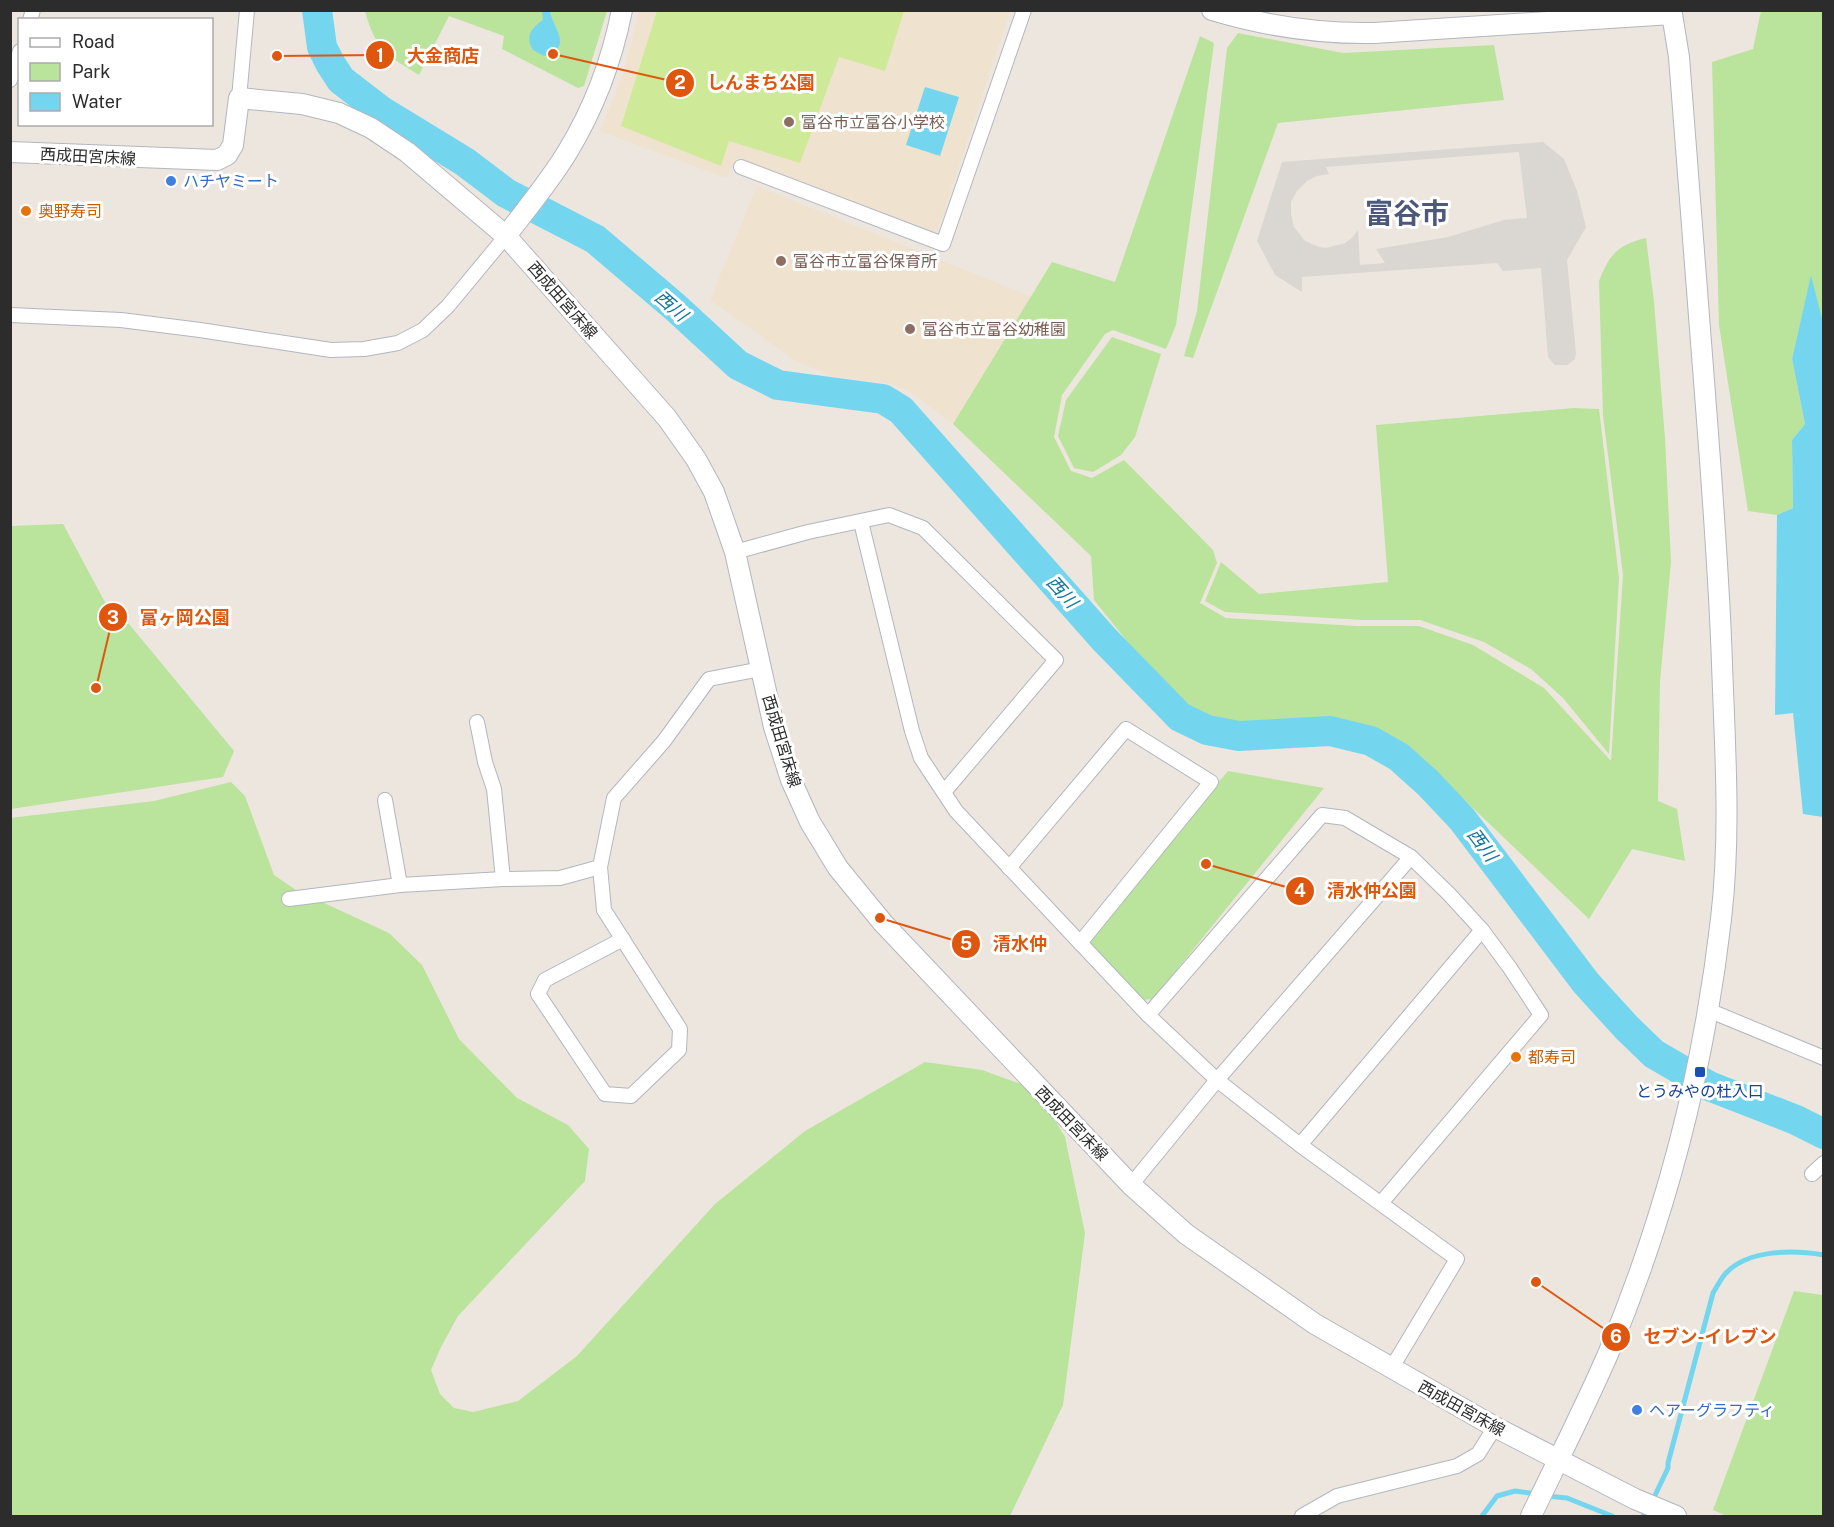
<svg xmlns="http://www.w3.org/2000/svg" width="1834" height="1527" font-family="'Public Sans','Noto Sans JP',sans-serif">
	<rect width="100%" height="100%" fill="#ede6df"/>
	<g fill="#efe2cf">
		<polygon points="639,11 1010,11 937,233 737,157 726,178 600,131 624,71"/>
		<polygon points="757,186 1032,297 953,424 913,394 891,384 831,376 796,361 710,300"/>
	</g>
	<g fill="#bae39c">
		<path d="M 365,11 L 607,11 L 584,86 L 578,88 L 502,49 L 504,36 L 449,16 L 419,75 C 387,55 375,49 365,11 Z"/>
		<polygon points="1761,11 1823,11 1823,327 1811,277 1792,359 1805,424 1792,440 1793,508 1777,515 1748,511 1719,325 1712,62 1753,49"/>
		<polygon points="1238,33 1343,53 1494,45 1504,100 1278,123 1193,358 1184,356 1197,311 1227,48"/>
		<path d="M 1200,36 L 1214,43 L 1176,325 L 1166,349 L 1113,330 L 1105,334 L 1062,395 L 1054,437 L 1071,471 L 1092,478 L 1124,460 L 1213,550 L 1217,563 L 1200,603 L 1226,618 L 1356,626 L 1419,626 L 1473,645 L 1544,688 L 1611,761 L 1623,575 L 1603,415 L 1599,281 C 1610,253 1618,245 1646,238 L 1654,302 L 1665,438 L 1671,562 L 1660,681 L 1658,801 L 1677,809 L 1685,861 L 1632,849 L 1589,919 L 1407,745 L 1344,723 L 1269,727 L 1211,721 L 1162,685 L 1094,600 L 1091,556 L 953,424 L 1052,262 L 1115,282 Z"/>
		<polygon points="1112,337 1161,354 1135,437 1121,455 1093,472 1074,468 1058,436 1066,400"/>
		<polygon points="1574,408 1599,409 1619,578 1609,754 1563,698 1531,669 1484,642 1420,620 1363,620 1225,612 1205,601 1221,562 1259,594 1388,582 1376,425"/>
		<polygon points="63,524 114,619 129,624 234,751 223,777 11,809 11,526"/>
		<polygon points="1228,771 1324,788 1153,999 1142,1000 1086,940"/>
		<polygon points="231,782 245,796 274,875 296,890 389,933 422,965 459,1039 517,1098 568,1125 589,1149 585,1181 458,1316 441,1347 431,1370 440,1394 454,1408 473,1412 518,1401 577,1356 715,1204 805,1131 925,1062 982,1070 1037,1090 1065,1137 1085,1233 1063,1405 1010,1516 11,1516 10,818 154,801"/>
		<polygon points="1794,1291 1823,1295 1823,1516 1727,1516 1713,1510"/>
	</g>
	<polygon fill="#ceea98" points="657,11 657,10 904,11 885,71 839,57 800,163 729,141 721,166 621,126"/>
	<path fill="#dad6d2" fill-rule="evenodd" d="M 1543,142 L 1564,159 L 1577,191 L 1586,227 L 1567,260 L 1576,353 L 1575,359 L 1567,365 L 1555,365 L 1548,357 L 1541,268 L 1503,271 L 1497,263 L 1302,277 L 1302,292 L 1275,275 L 1257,241 L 1282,162 ZM 1519,152 L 1527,218 L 1504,220 L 1448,237 L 1376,249 L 1385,263 L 1360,265 L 1358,230 L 1352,238 L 1345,243 L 1326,248 L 1319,247 L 1305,241 L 1294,227 L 1291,215 L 1291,202 L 1297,191 L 1307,181 L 1317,176 L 1329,174 L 1326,167 Z"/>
	<g fill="#74d6ee">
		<path d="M 542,11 L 550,11 C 552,27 575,48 544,56 L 533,50 C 525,37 531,28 543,20 Z"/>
		<polygon points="925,87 959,97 940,156 906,145"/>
		<polygon points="1811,275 1824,327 1823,817 1803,814 1793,713 1775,715 1777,515 1793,508 1792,440 1805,424 1792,359"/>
	</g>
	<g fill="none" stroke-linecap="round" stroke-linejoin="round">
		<g stroke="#74d6ee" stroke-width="5">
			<polyline points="1547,1496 1567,1498 1612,1516"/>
			<polyline points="1482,1516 1497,1496 1515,1491 1538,1494"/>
			<path d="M 1643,1516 L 1648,1510 L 1668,1468 L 1668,1463 L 1713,1293 C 1717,1287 1721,1278 1726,1273 C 1749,1249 1793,1250 1824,1255"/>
		</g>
		<polyline stroke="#74d6ee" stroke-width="30" points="317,10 322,47 330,63 341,80 380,110 465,162 506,193 595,239 675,307 738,365 778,385 883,399 901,410 1104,639 1180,717 1207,730 1239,736 1330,731 1371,741 1399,757 1428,783 1462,819 1586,983 1627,1028 1654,1054 1709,1086 1796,1120 1824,1134"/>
		<defs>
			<g id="street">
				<polyline points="30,20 33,10"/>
				<polyline points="10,80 20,51"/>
				<polyline points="239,98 247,10"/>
				<polyline points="741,167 943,244 1024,10"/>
				<polyline points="10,315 121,320 200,330 331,350 364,349 398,343 423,330 448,306 506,236"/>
				<polyline points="861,522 912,731 921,758 956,811 1148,1015 1217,1080 1300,1145 1457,1259 1391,1369"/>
				<polyline points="735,552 808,532 889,515 923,528 1056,660 944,792"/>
				<polyline points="477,722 485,762 494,789 503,879"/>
				<polyline points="385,800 400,885"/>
				<polyline points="600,867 604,910 680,1029 679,1050 631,1096 605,1094 538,994 545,980 623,939"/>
				<polyline points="1009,868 1126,729 1211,782 1080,943"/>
				<polyline points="289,899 400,885 503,879 560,878 600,867 614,798 664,741 709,679 761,669"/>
				<polyline points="1708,1010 1824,1058"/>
				<polyline points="1148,1015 1322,815 1345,818 1411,857 1449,894 1482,930 1510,968 1541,1015 1381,1203"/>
				<polyline points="1300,1145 1482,930"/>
				<polyline points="1812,1174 1824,1163"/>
				<polyline points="1131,1185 1217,1080 1411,857"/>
				<polyline points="1302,1516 1337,1496 1457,1466 1478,1454 1495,1427"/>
			</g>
			<g id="secondary">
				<path d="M 1212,10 C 1265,26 1318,34 1374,33 L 1672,14 L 1679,57 C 1688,169 1696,282 1705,394 C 1712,484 1719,574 1722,664 C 1725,749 1731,834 1721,919 C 1704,1067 1666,1216 1608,1354 C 1584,1409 1557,1462 1531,1516"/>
				<polyline points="10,152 217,160 227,155 233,145 239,98 302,104 339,113 371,128 407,152 506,236 667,418 696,459 714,492 735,552 774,727 791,780 810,822 838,868 883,923 1131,1185 1186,1234 1315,1324 1495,1427 1635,1499 1676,1516"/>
				<path d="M 506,236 C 527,208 550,181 568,151 C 594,108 612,60 622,10"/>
			</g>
		</defs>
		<use href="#street" stroke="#b2b6bf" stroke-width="16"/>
		<use href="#secondary" stroke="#b2b6bf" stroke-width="22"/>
		<use href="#street" stroke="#fff" stroke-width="14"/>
		<use href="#secondary" stroke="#fff" stroke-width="20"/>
	</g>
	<g fill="#8d6e63" stroke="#fff" stroke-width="2">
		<circle cx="789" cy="122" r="6"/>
		<circle cx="781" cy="261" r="6"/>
		<circle cx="910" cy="329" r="6"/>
	</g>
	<g fill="#3f7fe0" stroke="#fff" stroke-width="2">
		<circle cx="171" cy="181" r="6"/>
		<circle cx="1637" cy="1410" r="6"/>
	</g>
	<g fill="#e8710a" stroke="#fff" stroke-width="2">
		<circle cx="26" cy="211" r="6"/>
		<circle cx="1516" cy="1057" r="6"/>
	</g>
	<rect fill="#1a4fb4" stroke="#fff" stroke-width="2" x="1694" y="1066" width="12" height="12" rx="3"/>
	<g text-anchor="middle" stroke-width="6" stroke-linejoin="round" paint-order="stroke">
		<g font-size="16" fill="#785e54" stroke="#fff" text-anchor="start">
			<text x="801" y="128">富谷市立富谷小学校</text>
			<text x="793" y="267">富谷市立富谷保育所</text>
			<text x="922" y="335">富谷市立富谷幼稚園</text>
		</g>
		<g font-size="16" fill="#2c2c2c" stroke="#fff">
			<text transform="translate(88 156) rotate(3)" y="6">西成田宮床線</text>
			<text transform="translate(563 300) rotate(49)" y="6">西成田宮床線</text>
			<text transform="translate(782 741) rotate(73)" y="6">西成田宮床線</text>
			<text transform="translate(1072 1123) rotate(46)" y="6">西成田宮床線</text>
			<text transform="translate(1462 1408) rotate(29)" y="6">西成田宮床線</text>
		</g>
		<g font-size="16" fill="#366cbe" stroke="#fff" text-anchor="start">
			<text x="183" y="187">ハチヤミート</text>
			<text x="1649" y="1416">ヘアーグラフティ</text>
		</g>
		<g font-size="16" fill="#c56008" stroke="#fff" text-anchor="start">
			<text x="38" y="217">奥野寿司</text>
			<text x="1528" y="1063">都寿司</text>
		</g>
		<g font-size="16" fill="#164399" stroke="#fff">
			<text x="1700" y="1097">とうみやの杜入口</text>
		</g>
		<g font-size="18" font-style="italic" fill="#0f779d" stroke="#fff">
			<text transform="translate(671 306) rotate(41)" y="6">西川</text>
			<text transform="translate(1062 592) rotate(48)" y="6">西川</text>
			<text transform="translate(1482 845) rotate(53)" y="6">西川</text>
		</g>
		<g font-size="28" font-weight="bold" fill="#4c597d" stroke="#fff">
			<text x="1407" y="223">富谷市</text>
		</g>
	</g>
	<path fill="none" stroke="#df570e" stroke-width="2" d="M277 56L380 55M553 54L680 83M96 688L113 617M1206 864L1300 891M880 918L966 944M1536 1282L1616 1337"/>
	<g fill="#df570e" stroke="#fff" stroke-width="2">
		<circle cx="277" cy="56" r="6"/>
		<circle cx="553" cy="54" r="6"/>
		<circle cx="96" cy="688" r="6"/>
		<circle cx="1206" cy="864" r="6"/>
		<circle cx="880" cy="918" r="6"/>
		<circle cx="1536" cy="1282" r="6"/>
		<circle cx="380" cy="55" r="15"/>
		<circle cx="680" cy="83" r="15"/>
		<circle cx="113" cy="617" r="15"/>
		<circle cx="1300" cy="891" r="15"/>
		<circle cx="966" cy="944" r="15"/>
		<circle cx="1616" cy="1337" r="15"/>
	</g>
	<g font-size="18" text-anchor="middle" font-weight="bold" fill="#fff">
		<text x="380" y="62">1</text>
		<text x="680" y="89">2</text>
		<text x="113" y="624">3</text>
		<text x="1300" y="897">4</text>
		<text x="966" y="950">5</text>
		<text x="1616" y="1343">6</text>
	</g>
	<g font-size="18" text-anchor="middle" font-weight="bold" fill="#df570e" stroke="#fff" stroke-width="6" stroke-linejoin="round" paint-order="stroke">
		<text x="443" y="62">大金商店</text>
		<text x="761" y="89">しんまち公園</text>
		<text x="185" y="624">富ヶ岡公園</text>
		<text x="1372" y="897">清水仲公園</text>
		<text x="1020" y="950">清水仲</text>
		<text x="1710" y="1343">セブン-イレブン</text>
	</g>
	<rect width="1834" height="1527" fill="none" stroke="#2c2c2c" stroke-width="24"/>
	<rect x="18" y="18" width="195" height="108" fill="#ffffff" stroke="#ababab" stroke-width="1.5"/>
	<rect x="30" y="38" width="30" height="9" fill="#ffffff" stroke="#ababab" stroke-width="1.5"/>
	<text x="72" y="48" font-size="18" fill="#2c2c2c">Road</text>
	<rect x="30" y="63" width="30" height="18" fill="#bae39c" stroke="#ababab" stroke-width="1.5"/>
	<text x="72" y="78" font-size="18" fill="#2c2c2c">Park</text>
	<rect x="30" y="93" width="30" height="18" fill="#74d6ee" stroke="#ababab" stroke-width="1.5"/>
	<text x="72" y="108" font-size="18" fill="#2c2c2c">Water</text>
</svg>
